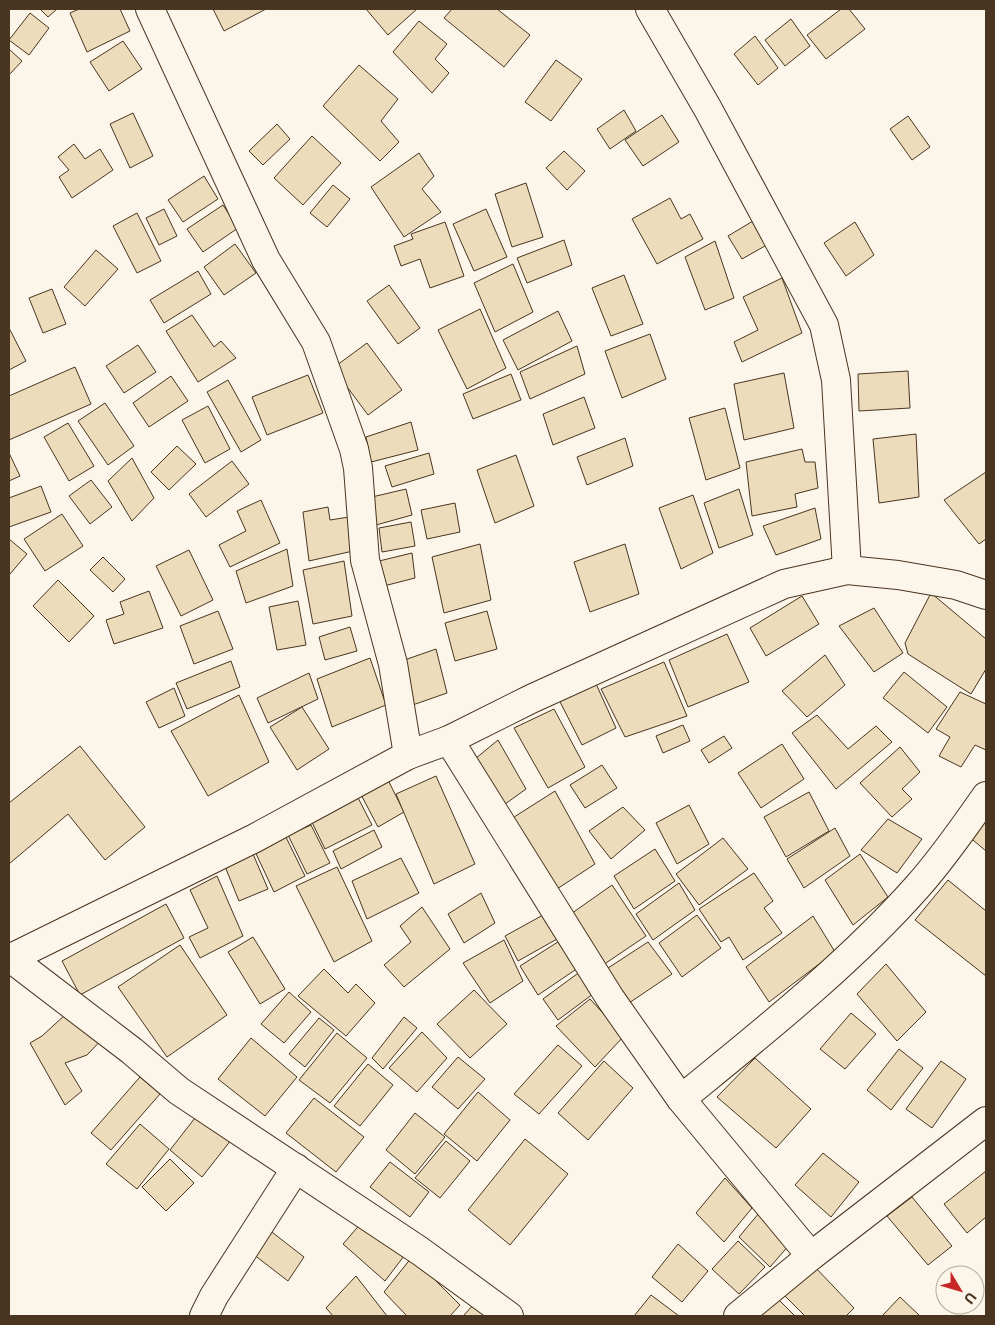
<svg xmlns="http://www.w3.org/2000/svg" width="995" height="1325" font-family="'Public Sans',sans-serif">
	<rect width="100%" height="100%" fill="#fbf6e9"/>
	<g fill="#ecdcbc" stroke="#4a3520">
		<polygon points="40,9 57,9 48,17"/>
		<polygon points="79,9 120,9 130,31 87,52 70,13"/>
		<polygon points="213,9 266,9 224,31"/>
		<polygon points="366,9 417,9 388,35"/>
		<polygon points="452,9 497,9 530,35 504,67 444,18"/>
		<polygon points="841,9 849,9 865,29 826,59 807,35"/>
		<polygon points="30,13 49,28 29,55 9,40"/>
		<polygon points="791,19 810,46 785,66 765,40"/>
		<polygon points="419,21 447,44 435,59 449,73 432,93 393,52"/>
		<polygon points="755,36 778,68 758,85 734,54"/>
		<polygon points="123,41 142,69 109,91 90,62"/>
		<polygon points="9,49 22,61 9,75"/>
		<polygon points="556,60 582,79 551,121 525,102"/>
		<polygon points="359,65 398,99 381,121 399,142 380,161 323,106"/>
		<polygon points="624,110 636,131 610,149 597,129"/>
		<polygon points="133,113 153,156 130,168 110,124"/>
		<polygon points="662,115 679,142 643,166 625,140"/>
		<polygon points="908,116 930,147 912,160 890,129"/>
		<polygon points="277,124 290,139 263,165 249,151"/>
		<polygon points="312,136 341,163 303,205 274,178"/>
		<polygon points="74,144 85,159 100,149 113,170 72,198 59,177 69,170 58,157"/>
		<polygon points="564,151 585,171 567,190 546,168"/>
		<polygon points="419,153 434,176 422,189 441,212 404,237 371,187"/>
		<polygon points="204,176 218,199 183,222 168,200"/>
		<polygon points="526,183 543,237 512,247 495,194"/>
		<polygon points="333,185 350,199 327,227 310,213"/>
		<polygon points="670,198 681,219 690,214 703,239 657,264 632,219"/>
		<polygon points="223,205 238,228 203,252 187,229"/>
		<polygon points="164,209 177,236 159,245 146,218"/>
		<polygon points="486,209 507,257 474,271 453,224"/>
		<polygon points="137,213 161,261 137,273 113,226"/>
		<polygon points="758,218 772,242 742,259 728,236"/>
		<polygon points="445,222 464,276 430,288 420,259 401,266 394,246 413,239 411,234"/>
		<polygon points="855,222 874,255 846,276 824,243"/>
		<polygon points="564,240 572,265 527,283 517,258"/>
		<polygon points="715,241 734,298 705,310 685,257"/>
		<polygon points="235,244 256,273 224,295 204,267"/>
		<polygon points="96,250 118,269 85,306 64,287"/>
		<polygon points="513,264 533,312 495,332 474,283"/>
		<polygon points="198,271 211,294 164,323 150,300"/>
		<polygon points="624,275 643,324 611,336 592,288"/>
		<polygon points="782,278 802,333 742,362 734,342 758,330 743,297"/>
		<polygon points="389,285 420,328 398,344 367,301"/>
		<polygon points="52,289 66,324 43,333 29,298"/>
		<polygon points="480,309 506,368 467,389 438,330"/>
		<polygon points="558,311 572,341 518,370 503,340"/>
		<polygon points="192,315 214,347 221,341 236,358 198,382 166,331"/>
		<polygon points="9,328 26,361 9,370"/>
		<polygon points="650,334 666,379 622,398 605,351"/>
		<polygon points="367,343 402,390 368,415 333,368"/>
		<polygon points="138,345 156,372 124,393 106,366"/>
		<polygon points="577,346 585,374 530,399 520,372"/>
		<polygon points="75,367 91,404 9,440 9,396"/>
		<polygon points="908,371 910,408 859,411 858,374"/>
		<polygon points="784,373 794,428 744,440 734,384"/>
		<polygon points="511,374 521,400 473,419 463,394"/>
		<polygon points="308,375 323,413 267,435 252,397"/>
		<polygon points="171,376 188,401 149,427 133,403"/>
		<polygon points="228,380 261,440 241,452 207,392"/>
		<polygon points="584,397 595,428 553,445 543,414"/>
		<polygon points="105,403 134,446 108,465 78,421"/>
		<polygon points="208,406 230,449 205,463 182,420"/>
		<polygon points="725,408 740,468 706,480 689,418"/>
		<polygon points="411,422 418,450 371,462 366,437"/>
		<polygon points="68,423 94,466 69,481 44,437"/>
		<polygon points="916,434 919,497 879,503 873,439"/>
		<polygon points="625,438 633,466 587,485 577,457"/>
		<polygon points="177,446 196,464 169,490 151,472"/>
		<polygon points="802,449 805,462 815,462 818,488 795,494 797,507 752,516 746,462"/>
		<polygon points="9,453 20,476 9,481"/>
		<polygon points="429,453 434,474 392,487 385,466"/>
		<polygon points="516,455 534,506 495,523 477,470"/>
		<polygon points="132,458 154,498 132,521 108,481"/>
		<polygon points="232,461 249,484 206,517 189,494"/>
		<polygon points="986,472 986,539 979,544 944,500"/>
		<polygon points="91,480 112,507 90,524 69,496"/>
		<polygon points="41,486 51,512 9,527 9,498"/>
		<polygon points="406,489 412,515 376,525 372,497"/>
		<polygon points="739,489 753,535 719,548 704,503"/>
		<polygon points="693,495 713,553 681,569 659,508"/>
		<polygon points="261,500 280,543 230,567 219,545 246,531 237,511"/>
		<polygon points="455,503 460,532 427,539 421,510"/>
		<polygon points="328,507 330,520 349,517 353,551 309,561 303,512"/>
		<polygon points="815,508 821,539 776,555 763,526"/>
		<polygon points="62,514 83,546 45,571 24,539"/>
		<polygon points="411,522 415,546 382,552 379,528"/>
		<polygon points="9,539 27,554 10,574 9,573"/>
		<polygon points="480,544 491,600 444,613 432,557"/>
		<polygon points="625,544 639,594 590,612 574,562"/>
		<polygon points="287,549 293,586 246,603 236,571"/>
		<polygon points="189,550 213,600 181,616 156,566"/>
		<polygon points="412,553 415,578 376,588 371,563"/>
		<polygon points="103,557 125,579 113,592 90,570"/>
		<polygon points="344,561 352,616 313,624 303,570"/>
		<polygon points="58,580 94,616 69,642 33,606"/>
		<polygon points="149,591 163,628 114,644 106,620 124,614 120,602"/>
		<polygon points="931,593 986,639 986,669 971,694 908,654 905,643"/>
		<polygon points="802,596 819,624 766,656 750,628"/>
		<polygon points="298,601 306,645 277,650 269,607"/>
		<polygon points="874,608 903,653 874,672 839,626"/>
		<polygon points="218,611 233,649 194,664 180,626"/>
		<polygon points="487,611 497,649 455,661 445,623"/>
		<polygon points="350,627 357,651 325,660 319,637"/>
		<polygon points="727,634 749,682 688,707 669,660"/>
		<polygon points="436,649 447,693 404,708 393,664"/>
		<polygon points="825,655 845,685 807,717 782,691"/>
		<polygon points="370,658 386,705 332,727 317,679"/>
		<polygon points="231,661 240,687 187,709 176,683"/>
		<polygon points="664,662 687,716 625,737 601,689"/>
		<polygon points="904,672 947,707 928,733 883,698"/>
		<polygon points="309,673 318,699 268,723 257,698"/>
		<polygon points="592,675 616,728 582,745 555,692"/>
		<polygon points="174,688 185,716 159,728 146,702"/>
		<polygon points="960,692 986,704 986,750 975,745 961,767 939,756 950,737 936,729"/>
		<polygon points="239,695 269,762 208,796 171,731"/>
		<polygon points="302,707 329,749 297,770 270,727"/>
		<polygon points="554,709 585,767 548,788 514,728"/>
		<polygon points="817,715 848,749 876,726 892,742 836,789 792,733"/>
		<polygon points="683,725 690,741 663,753 656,736"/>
		<polygon points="724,736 732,748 709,763 701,750"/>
		<polygon points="498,740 526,789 494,812 469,764"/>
		<polygon points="782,744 804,779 761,808 738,773"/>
		<polygon points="80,746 145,827 105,860 68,814 9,864 9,803"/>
		<polygon points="900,747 920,772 902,789 912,799 892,817 860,783"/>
		<polygon points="602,765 617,788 585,808 570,785"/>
		<polygon points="385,774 404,812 378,827 357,787"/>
		<polygon points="436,776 475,864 434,884 396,794"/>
		<polygon points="354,790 372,825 325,849 308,814"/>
		<polygon points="555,791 595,864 557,889 511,819"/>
		<polygon points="809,792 829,831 786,857 764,817"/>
		<polygon points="689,805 709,844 677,864 656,823"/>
		<polygon points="623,807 645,830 611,859 589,831"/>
		<polygon points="986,810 986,851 967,835"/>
		<polygon points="888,819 922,839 897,873 861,850"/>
		<polygon points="311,825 330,863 307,874 288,835"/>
		<polygon points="835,828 850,856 804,888 787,859"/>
		<polygon points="282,829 305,876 274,892 251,843"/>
		<polygon points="374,830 382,847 341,869 333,851"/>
		<polygon points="723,838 748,869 699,905 676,874"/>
		<polygon points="250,847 268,889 239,901 222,859"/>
		<polygon points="655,849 675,881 634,909 614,876"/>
		<polygon points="860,854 888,897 853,925 825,880"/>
		<polygon points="401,858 419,893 367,919 352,881"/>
		<polygon points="337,867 372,941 334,962 296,886"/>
		<polygon points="754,873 773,901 764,908 782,933 743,960 729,937 721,942 699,909"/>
		<polygon points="217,876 243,936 200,958 189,937 208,928 190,890"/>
		<polygon points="948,880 986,911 986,976 915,920"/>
		<polygon points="679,883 695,910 653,940 636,914"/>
		<polygon points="612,885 646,936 600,967 568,916"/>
		<polygon points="481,893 495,923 464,943 448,914"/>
		<polygon points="166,904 184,938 80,995 62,961"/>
		<polygon points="422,907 450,949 404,987 384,965 411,942 400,926"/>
		<polygon points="543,915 557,939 518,961 505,936"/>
		<polygon points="697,915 721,948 682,977 659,943"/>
		<polygon points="813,916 835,952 769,1002 746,967"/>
		<polygon points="253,937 285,989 260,1004 228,952"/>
		<polygon points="504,940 523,981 490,1003 463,963"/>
		<polygon points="561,940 578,968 538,995 520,966"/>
		<polygon points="648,942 672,974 629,1003 605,970"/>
		<polygon points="180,945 227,1015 167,1057 118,987"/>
		<polygon points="886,964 926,1012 897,1041 857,994"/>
		<polygon points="324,969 348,993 356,984 375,1003 346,1036 298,996"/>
		<polygon points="581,971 597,991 558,1020 543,999"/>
		<polygon points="474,990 507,1024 470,1058 437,1024"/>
		<polygon points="289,992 311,1012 284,1043 261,1024"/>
		<polygon points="590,999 624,1036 595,1067 556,1026"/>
		<polygon points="851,1013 876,1034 845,1069 820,1049"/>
		<polygon points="66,1014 105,1036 87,1055 65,1063 82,1091 65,1105 30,1043 42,1036"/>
		<polygon points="404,1017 417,1028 383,1069 372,1058"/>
		<polygon points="319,1018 334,1030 305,1067 289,1054"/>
		<polygon points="422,1032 447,1058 417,1092 389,1068"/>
		<polygon points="337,1033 367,1058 330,1103 299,1080"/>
		<polygon points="251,1038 297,1077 265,1116 218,1079"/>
		<polygon points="558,1045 582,1066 539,1114 514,1094"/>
		<polygon points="899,1049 923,1068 891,1110 867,1090"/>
		<polygon points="458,1057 485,1079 458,1109 432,1087"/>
		<polygon points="755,1058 811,1109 776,1148 717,1097"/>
		<polygon points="604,1061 633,1088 588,1140 558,1113"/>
		<polygon points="941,1061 966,1079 932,1128 906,1109"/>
		<polygon points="368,1064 393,1085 360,1126 334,1106"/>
		<polygon points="140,1077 160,1094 111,1150 91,1133"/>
		<polygon points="478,1092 510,1120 477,1161 444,1134"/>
		<polygon points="314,1098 364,1137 336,1172 286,1133"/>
		<polygon points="202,1109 235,1135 202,1177 170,1150"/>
		<polygon points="415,1113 445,1137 415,1174 386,1150"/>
		<polygon points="140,1124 169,1149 137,1189 106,1164"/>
		<polygon points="525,1139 568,1174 510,1245 468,1210"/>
		<polygon points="446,1141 470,1161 440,1198 415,1178"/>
		<polygon points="823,1153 859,1182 831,1217 795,1185"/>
		<polygon points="170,1159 194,1183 166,1211 142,1187"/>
		<polygon points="390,1162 429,1192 410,1217 370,1187"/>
		<polygon points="986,1171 986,1217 967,1233 944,1204"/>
		<polygon points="725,1178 752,1208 724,1242 696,1213"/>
		<polygon points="912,1197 952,1246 928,1265 887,1216"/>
		<polygon points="759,1213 791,1243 770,1267 739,1237"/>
		<polygon points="363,1221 404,1256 385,1281 343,1244"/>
		<polygon points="264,1226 304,1257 288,1281 249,1251"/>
		<polygon points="738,1241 765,1267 739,1294 712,1269"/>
		<polygon points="678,1244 708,1271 682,1302 652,1277"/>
		<polygon points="412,1257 460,1305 450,1316 407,1316 384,1292"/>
		<polygon points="813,1265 854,1308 846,1316 805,1316 781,1292"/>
		<polygon points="356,1276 387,1316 333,1316 326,1308"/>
		<polygon points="651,1295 679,1316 634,1316"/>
		<polygon points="775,1296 795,1316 751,1316"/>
		<polygon points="900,1297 920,1316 882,1316"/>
		<polygon points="476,1302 491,1316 463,1316"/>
	</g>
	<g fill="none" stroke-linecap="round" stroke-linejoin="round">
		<defs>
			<g id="street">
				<polyline points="150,9 266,260 316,342 354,449 358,468 365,560 393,664 408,755"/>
				<polyline points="650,9 708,109 824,325 836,380 847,570"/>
				<polyline points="449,740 610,998 681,1099 811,1256"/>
				<polyline points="9,957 132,1051 179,1091 420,1251 509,1316"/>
				<polyline points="9,959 255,838 408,755 449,740 531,699 784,584 847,570 898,575 956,585 986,595"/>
				<path d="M 681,1099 C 763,1032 848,965 918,886 C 943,858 965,826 986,796"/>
				<polyline points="204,1316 214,1296 296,1168"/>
				<polyline points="738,1316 811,1256 986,1121"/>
			</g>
		</defs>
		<use href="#street" stroke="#4a3520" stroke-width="30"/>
		<use href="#street" stroke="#fbf6e9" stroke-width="28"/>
	</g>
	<rect width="995" height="1325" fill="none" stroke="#4a3520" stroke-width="20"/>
	<g transform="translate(960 1290) rotate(128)"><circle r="24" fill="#fbf6e9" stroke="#b4a999"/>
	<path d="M0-4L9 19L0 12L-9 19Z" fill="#c62828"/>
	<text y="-8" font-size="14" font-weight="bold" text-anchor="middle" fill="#4a3520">U</text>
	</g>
</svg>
